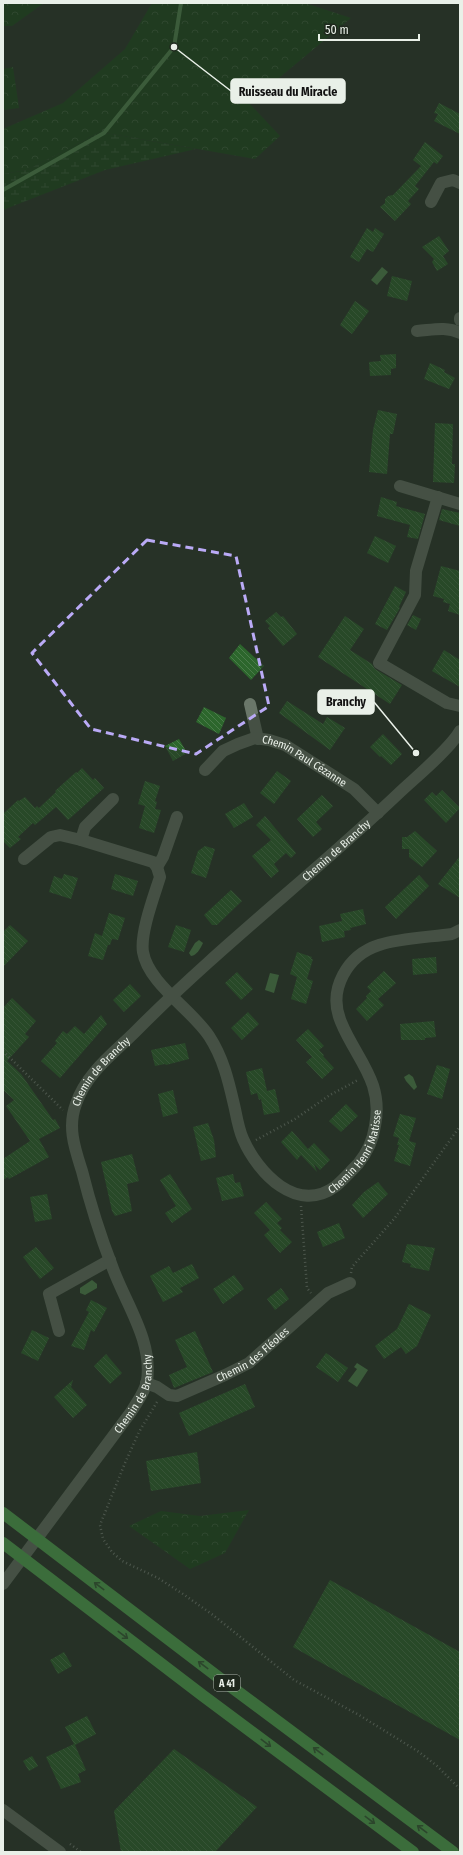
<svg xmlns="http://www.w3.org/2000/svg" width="463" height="1855" font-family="'Fira Sans Condensed',sans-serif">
	<defs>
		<pattern id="forest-crowns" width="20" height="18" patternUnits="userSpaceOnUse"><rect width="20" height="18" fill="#19481a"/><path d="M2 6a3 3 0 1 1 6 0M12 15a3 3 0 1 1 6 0" fill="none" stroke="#3a633b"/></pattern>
		<pattern id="wetland-marsh" width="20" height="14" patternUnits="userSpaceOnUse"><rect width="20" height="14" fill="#19481a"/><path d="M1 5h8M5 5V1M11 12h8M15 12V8" fill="none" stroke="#3a633b"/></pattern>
		<pattern id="building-back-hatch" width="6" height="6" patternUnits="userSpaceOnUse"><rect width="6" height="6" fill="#2c662c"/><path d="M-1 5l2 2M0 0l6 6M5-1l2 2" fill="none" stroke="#4b7c4b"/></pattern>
	</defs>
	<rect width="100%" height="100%" fill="#273227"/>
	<g fill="url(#forest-crowns)">
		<polygon points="3,3 44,3 12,26 3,26"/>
		<polygon points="152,3 305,3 351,18 249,103 280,136 255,159 100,132 27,170 3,174 3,129 63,103 125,49"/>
		<polygon points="13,67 19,108 3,110 3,69"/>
		<polygon points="249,1510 225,1553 190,1569 129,1526 161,1511 200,1516"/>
	</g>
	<polygon fill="url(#wetland-marsh)" points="100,132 196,149 105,170 3,210 3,174 27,170"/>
	<g fill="#558f53">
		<polygon points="382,267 388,272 377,285 371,280"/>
		<path d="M 199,940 L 203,943 C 200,949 197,955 191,956 L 189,953 L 195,943 Z"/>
		<polygon points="270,973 279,975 274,993 265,990"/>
		<polygon points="409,1074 413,1077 417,1087 414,1090 406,1081 404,1077"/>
		<polygon points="92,1280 97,1284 97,1288 85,1295 80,1293 80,1288"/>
		<polygon points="357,1363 368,1370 357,1387 348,1381 357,1369 354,1367"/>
	</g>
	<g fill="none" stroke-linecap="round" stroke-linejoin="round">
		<polyline stroke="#558f53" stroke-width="4" points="3,190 104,133 174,47 181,3"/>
	</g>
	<g fill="url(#building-back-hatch)">
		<polygon points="439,103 460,114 460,134 434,121 438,114 434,113"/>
		<polygon points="425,142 443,156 437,164 434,162 415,186 419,189 408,201 411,204 395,221 380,207 385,203 385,199 388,196 393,195 421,166 413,160"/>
		<polygon points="367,228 373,232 375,228 384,234 373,252 367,249 359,262 350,257"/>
		<polygon points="439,236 449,251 443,256 448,264 437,271 432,262 434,259 422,247"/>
		<polygon points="392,276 412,281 407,301 387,296"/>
		<polygon points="355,301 369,311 352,334 340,325"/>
		<polygon points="396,354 396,368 391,369 391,375 370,376 369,362 381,361 380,355"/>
		<polygon points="430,363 445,370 444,372 455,378 449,389 424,379"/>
		<polygon points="378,410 397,414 393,434 390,434 387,474 369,472 373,430"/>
		<polygon points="435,423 453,424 452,464 455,464 454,483 433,482"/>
		<polygon points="381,497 397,502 396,506 425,514 418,539 407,537 410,525 377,516"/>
		<polygon points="442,509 460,513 460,526 439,520"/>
		<polygon points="375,536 396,546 388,563 367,553"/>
		<polygon points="441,566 460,571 460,615 448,611 450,604 443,602 444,599 433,596"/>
		<polygon points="395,586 406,592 399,607 400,608 387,630 375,624"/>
		<polygon points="276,612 281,617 283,616 297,634 283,646 268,628 270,626 265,621"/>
		<polygon points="413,615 421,619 416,630 407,625"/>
		<polygon points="345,616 364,629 350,650 372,664 375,669 402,685 390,704 318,657"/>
		<polygon points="240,644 264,666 251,680 229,658"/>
		<polygon points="444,650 460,660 460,687 432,671"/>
		<polygon points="287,701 323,724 327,717 345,728 330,750 279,713"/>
		<polygon points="204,707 226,718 219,734 196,722"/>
		<polygon points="383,734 402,754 391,765 381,756 380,757 370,747"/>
		<polygon points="179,739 187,753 173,761 165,746"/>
		<polygon points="82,768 93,780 95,778 104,788 68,820 56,807 35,825 33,823 18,837 21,839 10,848 3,841 3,814 18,800 19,801 25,797 35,808 37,806 39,808 56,792 55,791 76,772 77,773"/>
		<polygon points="277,771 291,781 274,804 260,793"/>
		<polygon points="145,781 160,786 155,801 157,802 155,809 161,810 154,833 139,828 145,806 138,804"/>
		<polygon points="442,790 460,808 446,823 424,800 432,792 436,796"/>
		<polygon points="322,795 333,806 316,822 322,829 313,837 297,819"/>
		<polygon points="244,803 253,817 234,828 225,814"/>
		<polygon points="265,816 296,853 291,858 286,853 274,864 279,871 271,878 252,856 271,840 256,825"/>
		<polygon points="415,831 437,851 422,867 409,857 409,849 402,849 402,837 407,837"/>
		<polygon points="205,846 215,849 206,878 191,873 198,851"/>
		<polygon points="460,856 460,898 438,884"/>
		<polygon points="64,874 78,878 71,899 49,892 54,876 62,879"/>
		<polygon points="115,874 138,881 133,896 111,889"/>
		<polygon points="419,875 429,886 396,919 385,907"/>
		<polygon points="231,890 242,901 217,925 212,925 204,915"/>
		<polygon points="363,909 366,924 350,928 351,930 344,931 345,937 322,942 319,926 342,921 340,914"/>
		<polygon points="109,913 125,918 118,940 112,939 110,945 108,945 103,960 88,956 95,933 102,936"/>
		<polygon points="10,925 28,941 3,967 3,932"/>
		<polygon points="176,925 191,930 184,952 168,947"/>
		<polygon points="297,952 312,957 311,959 313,959 307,979 313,981 306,1004 291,999 297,977 290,974"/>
		<polygon points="436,957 437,973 413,975 412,959"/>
		<polygon points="384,971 396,983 378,999 384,1005 367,1021 356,1009 367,998 366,996 371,991 367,987"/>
		<polygon points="237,972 253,989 241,1000 225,983"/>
		<polygon points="130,984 141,996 124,1012 113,1000"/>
		<polygon points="12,998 36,1021 25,1034 29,1037 7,1061 21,1074 53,1120 55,1119 60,1128 39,1139 49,1157 9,1179 8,1177 3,1180 3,1159 30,1141 6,1106 14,1100 3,1090 3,1008"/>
		<polygon points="248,1012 259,1024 242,1040 231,1028"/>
		<polygon points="101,1015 107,1024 60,1078 41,1061 57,1043 55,1041 63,1031 67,1034 75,1026 84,1034"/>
		<polygon points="434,1021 436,1037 425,1038 425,1040 401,1040 400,1024"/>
		<polygon points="308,1029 324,1046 319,1050 324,1055 323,1056 334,1068 322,1079 306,1062 312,1057 296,1040"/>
		<polygon points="185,1043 189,1059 166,1065 165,1064 155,1066 151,1050"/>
		<polygon points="437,1065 450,1069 442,1099 427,1094"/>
		<polygon points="262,1068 267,1091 275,1089 280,1112 264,1115 261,1099 259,1100 257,1093 251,1095 246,1072"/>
		<polygon points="173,1090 178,1113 163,1117 158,1094"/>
		<polygon points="346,1104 358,1116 341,1132 329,1121"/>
		<polygon points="400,1114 416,1118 409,1141 416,1143 410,1166 394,1161 399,1145 397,1145 399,1138 393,1136"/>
		<polygon points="208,1123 214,1140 216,1157 201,1161 193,1127"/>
		<polygon points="292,1131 308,1149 314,1143 330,1160 320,1170 314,1164 317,1172 301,1155 297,1160 281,1142"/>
		<polygon points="132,1154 139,1181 127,1184 132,1211 115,1216 112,1211 101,1162"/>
		<polygon points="170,1174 192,1209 172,1223 165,1213 176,1206 160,1180"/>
		<polygon points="233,1174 235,1183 240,1182 244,1196 222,1201 216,1178"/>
		<polygon points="378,1182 388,1194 363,1218 352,1205 364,1192"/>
		<polygon points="47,1194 52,1219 35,1222 30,1197"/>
		<polygon points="266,1202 282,1219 277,1223 282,1228 280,1230 292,1242 280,1253 264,1235 270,1230 254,1213"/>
		<polygon points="339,1223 345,1238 323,1247 317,1232"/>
		<polygon points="407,1244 435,1248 429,1271 410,1267 411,1264 402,1262"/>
		<polygon points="36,1247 54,1268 40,1279 23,1257"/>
		<polygon points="192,1264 199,1278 180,1288 183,1292 163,1302 150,1276 169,1266 173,1273"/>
		<polygon points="234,1275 244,1289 223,1304 213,1289"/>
		<polygon points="281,1288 289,1299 275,1310 267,1299"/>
		<polygon points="91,1300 107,1308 94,1332 91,1330 84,1350 71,1346 89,1312 86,1310"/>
		<polygon points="409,1304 431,1315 417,1346 406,1354 401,1347 384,1359 375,1346 397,1329"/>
		<polygon points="32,1330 49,1338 38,1361 21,1353"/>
		<polygon points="195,1331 213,1372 174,1388 169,1375 187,1367 175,1340"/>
		<polygon points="326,1353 348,1368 338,1382 316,1367"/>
		<polygon points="106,1354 122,1373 110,1384 94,1366"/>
		<polygon points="73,1380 71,1387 87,1405 73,1418 54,1397"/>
		<polygon points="245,1384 255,1407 189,1436 179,1413"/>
		<polygon points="197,1452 201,1483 151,1491 146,1461"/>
		<polygon points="330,1580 460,1652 460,1740 293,1647"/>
		<polygon points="64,1652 72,1666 58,1674 50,1660"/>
		<polygon points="87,1716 96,1734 75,1745 86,1770 78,1774 81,1782 61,1789 46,1757 74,1744 65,1727"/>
		<polygon points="174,1749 257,1807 215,1852 121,1852 114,1811"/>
		<polygon points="32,1756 38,1766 29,1771 23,1761"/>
	</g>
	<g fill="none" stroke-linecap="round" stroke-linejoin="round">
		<g stroke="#7b847b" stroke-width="2.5" stroke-dasharray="1 3" stroke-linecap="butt">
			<polyline points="3,1051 63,1110"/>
			<polyline points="256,1140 295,1119 330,1095 358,1080"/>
			<polyline points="301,1206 307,1288 311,1293"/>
			<polyline points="351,1273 352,1267 394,1219 460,1126"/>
			<polyline points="157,1402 139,1432 125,1463 100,1525 103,1539 112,1552 122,1561 158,1578 183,1594 213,1615 294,1680 359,1715 419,1752 437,1766 460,1789"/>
			<polyline points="70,1844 81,1852"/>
		</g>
		<g stroke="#6a7769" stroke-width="12">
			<polyline points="431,202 441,183 453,180 460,183"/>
			<polyline points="460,318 460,320"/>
			<path d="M 417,331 C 432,330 446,326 460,333"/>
			<polyline points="400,486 460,504"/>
			<polyline points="438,497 416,571 415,595 379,663 447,703 460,706"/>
			<polyline points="250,704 258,739"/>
			<path id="s1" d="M 205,770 L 223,751 L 238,744 L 255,738 L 269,740 L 285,745 L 354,789 L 378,813"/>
			<path id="s2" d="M 81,840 L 153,862 L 157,867 L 160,877 C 154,896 140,933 143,952 C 148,983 192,1010 209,1036 C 224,1059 229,1083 235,1109 C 237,1119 239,1130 243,1139 C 258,1173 297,1215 336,1186 C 343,1180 351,1171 358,1164 C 367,1153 373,1140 375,1126 C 384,1081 356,1059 341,1022 C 327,989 348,955 379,945 C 399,938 431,937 452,934 L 460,930"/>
			<polyline points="24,859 51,837 60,835 81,840 85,827 113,799"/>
			<polyline points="157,867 163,857 177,817"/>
			<polyline points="59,1331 49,1294 110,1260"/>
			<path id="s3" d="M 146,1383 L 157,1387 L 169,1395 L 177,1396 L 225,1375 L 249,1363 L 328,1293 L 350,1283"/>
			<path id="s4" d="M 3,1584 L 131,1412 C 137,1402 145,1392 147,1381 C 153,1340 125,1303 112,1266 C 100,1235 90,1203 82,1171 C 75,1149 67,1127 76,1104 C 86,1073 114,1053 136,1031 C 219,947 314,874 399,793 C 416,777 450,749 460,731"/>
			<polyline points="3,1810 60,1852"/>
		</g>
		<g stroke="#56b656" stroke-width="12">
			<polyline points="3,1513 222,1680 453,1852"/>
			<polyline points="3,1543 202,1695 413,1852"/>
		</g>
	</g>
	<defs><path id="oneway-shaft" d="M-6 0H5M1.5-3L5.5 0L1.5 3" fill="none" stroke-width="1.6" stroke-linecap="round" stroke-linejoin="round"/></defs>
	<g stroke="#346134">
		<use href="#oneway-shaft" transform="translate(99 1586) rotate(-143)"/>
		<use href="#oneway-shaft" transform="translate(123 1635) rotate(37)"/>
		<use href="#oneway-shaft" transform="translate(203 1665) rotate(-143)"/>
		<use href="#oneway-shaft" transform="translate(266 1743) rotate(37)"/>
		<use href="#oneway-shaft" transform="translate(318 1751) rotate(-143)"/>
		<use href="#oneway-shaft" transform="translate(370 1820) rotate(37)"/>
		<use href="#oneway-shaft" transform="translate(422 1829) rotate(-143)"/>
	</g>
	<path d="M0 0H463V1855H0ZM 147,540 L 236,556 L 269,706 L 196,754 L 91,729 L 32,653 Z" fill="#273227" fill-opacity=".55" fill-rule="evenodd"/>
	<path fill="none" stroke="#baaaf6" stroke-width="3" stroke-dasharray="8 5" stroke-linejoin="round" d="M 147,540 L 236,556 L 269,706 L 196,754 L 91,729 L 32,653 Z"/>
	<g text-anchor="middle" stroke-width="3" stroke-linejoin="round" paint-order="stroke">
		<rect fill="#1e281d" stroke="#acb4ab" stroke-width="1" x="214" y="1675" width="26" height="16" rx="3"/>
		<g font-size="10" font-weight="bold" fill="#e9f0e8">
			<text x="227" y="1687">A 41</text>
		</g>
		<g font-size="11" fill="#e9f0e8" stroke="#1e281d">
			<text dy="4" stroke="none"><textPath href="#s1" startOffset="116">Chemin Paul Cézanne</textPath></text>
			<text dy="4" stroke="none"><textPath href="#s4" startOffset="905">Chemin de Branchy</textPath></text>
			<text dy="4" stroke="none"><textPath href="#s4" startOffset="581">Chemin de Branchy</textPath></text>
			<text dy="4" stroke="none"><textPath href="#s2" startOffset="548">Chemin Henri Matisse</textPath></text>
			<text dy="4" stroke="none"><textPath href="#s3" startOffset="121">Chemin des Fléoles</textPath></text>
			<text dy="4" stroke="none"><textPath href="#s4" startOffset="233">Chemin de Branchy</textPath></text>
		</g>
	</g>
	<path fill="none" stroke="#e9f0e8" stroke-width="1.5" d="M174 47L231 91M416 753L374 702"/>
	<g fill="#e9f0e8" stroke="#1e281d" stroke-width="1.5">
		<circle cx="174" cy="47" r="4"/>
		<circle cx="416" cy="753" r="4"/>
	</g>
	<g fill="#e9f0e8" stroke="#e9f0e8" stroke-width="1.5">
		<rect x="231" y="79" width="114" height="24" rx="4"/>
		<rect x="318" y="690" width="56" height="24" rx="4"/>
	</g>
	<g font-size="12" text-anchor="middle" font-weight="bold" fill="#111">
		<text x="288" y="96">Ruisseau du Miracle</text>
		<text x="346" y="706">Branchy</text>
	</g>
	<rect width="463" height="1855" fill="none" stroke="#e9f0e8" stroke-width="8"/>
	<path d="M319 34v6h100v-6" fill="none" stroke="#e9f0e8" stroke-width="2"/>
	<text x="325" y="34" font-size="12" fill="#e9f0e8" stroke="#1e281d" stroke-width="3" paint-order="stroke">50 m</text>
</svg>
